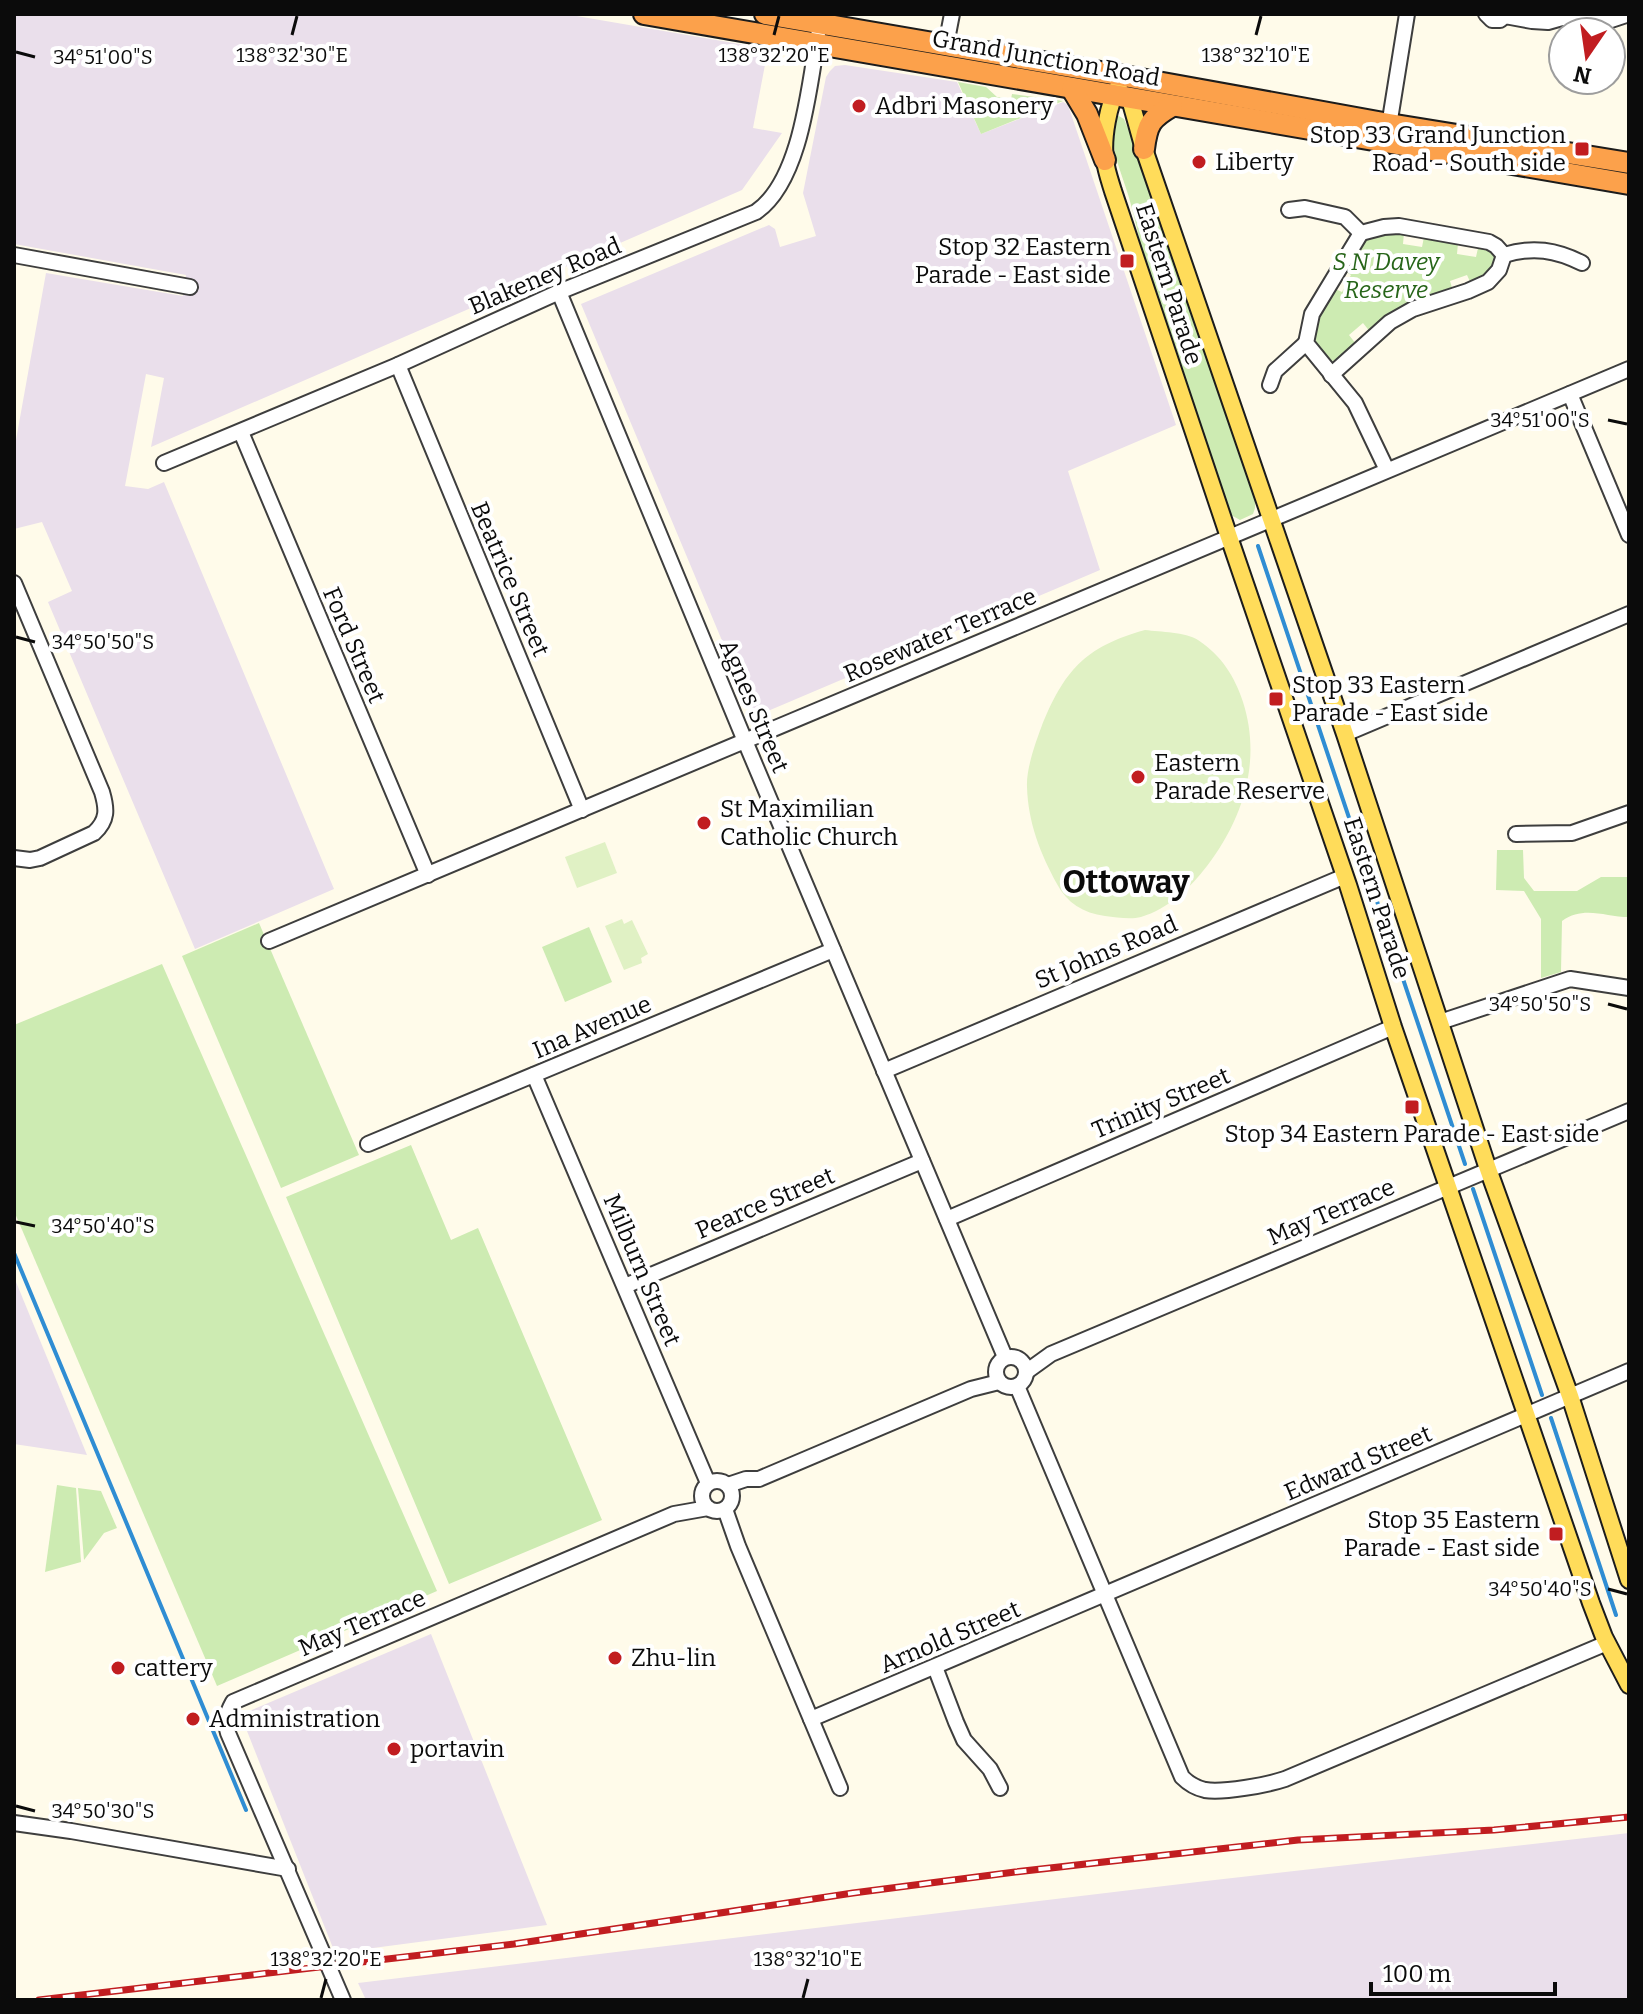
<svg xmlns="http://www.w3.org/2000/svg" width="1643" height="2014" font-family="Bitter,serif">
	<rect width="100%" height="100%" fill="#fffbea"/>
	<g fill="#eadfeb">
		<polygon points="14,14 565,14 768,49 753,128 782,133 742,190 151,447 164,378 146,374 125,486 148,489 164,482 334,889 195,949 48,602 72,591 42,522 14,529 14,451 46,273 183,296 186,275 14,244"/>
		<polygon points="845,65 957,82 981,134 1063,102 1068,105 1176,425 1068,471 1100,570 754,717 581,304 769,225 775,229 780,247 816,236 803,193 804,188 826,77 830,71 835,66"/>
		<polygon points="14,1277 87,1455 14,1444"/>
		<polygon points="431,1634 547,1925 335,1953 243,1721 247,1712"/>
		<polygon points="1629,1833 1629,2000 366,2000 358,1983 1206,1881"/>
	</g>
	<g fill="#cdebb2">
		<polygon points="958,82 986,87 997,97 1011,99 1012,94 1063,101 981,134"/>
		<path d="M 1117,115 L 1124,119 L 1132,138 L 1255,500 L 1255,508 L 1253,514 L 1240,520 L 1231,515 C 1202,428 1170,341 1143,253 C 1138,237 1136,221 1131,205 C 1124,176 1106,146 1115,116 Z"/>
		<path d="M 1397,232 L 1404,233 L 1403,244 L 1422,247 L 1424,237 L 1458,243 L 1457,254 L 1476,257 L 1478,248 C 1486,244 1492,251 1498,256 L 1492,271 L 1472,286 L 1467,275 L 1450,281 L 1453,291 L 1371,333 L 1363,323 L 1349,335 L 1356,344 C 1350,349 1343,357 1336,360 C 1318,366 1312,333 1316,322 C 1319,310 1327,299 1333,288 L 1342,292 L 1351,275 L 1343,270 C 1360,241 1362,237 1397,232 Z"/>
		<path d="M 1497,850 L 1523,850 L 1524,878 L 1534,891 L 1577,891 L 1601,877 L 1629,877 L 1629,917 C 1605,917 1584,905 1562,921 L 1561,972 L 1541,978 L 1541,919 L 1524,891 L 1496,890 Z"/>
		<polygon points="259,923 359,1155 281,1188 182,956"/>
		<polygon points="589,927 612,982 565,1002 542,947"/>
		<polygon points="162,964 437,1591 217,1686 14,1211 14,1025"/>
		<polygon points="411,1145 451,1240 478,1228 602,1520 449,1584 286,1197"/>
		<polygon points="57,1485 76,1488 81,1562 45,1572"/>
		<polygon points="78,1488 101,1491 117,1528 104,1533 84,1560"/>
	</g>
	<g fill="#e0f1c4">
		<path d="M 1145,630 C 1161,632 1185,632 1198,640 C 1221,655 1235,677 1243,702 C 1262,761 1243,819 1207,866 C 1190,888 1168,909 1141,917 C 1130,920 1116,917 1105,916 C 1083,913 1067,903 1057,884 C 1040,853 1028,822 1027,787 C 1026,770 1035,744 1041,728 C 1064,671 1084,647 1145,630 Z"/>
		<polygon points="605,842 617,873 577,888 565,857"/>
		<polygon points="622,919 624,924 632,920 648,954 641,958 642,963 624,970 605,926"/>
	</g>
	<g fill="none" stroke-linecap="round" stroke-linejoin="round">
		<g stroke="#2f8dd3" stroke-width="4">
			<polyline points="1258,546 1465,1164"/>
			<polyline points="1473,1189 1542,1395"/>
			<polyline points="14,1253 246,1810"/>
			<polyline points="1551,1418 1616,1615"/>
		</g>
		<defs>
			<g id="minor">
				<polyline points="1486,14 1492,20 1500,20 1505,16 1532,21 1548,22 1562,18 1602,23 1629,14"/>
				<polyline points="946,45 952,14"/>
				<polyline points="1388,132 1407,14"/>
				<polyline points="1289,210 1305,208 1345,217 1361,233 1384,227 1399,226 1489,242 1496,246 1504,255"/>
				<polyline points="1361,233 1312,314 1306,343 1355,403 1387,470"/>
				<polyline points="14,255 190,287"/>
				<path d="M 1504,255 C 1533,246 1556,250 1582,263"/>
				<polyline points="559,292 745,741 1005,1357"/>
				<polyline points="398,365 582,810"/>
				<polyline points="1331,375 1390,322 1413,309 1468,291 1488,282 1499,270 1504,255"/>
				<polyline points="1270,385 1275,371 1306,343"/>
				<polyline points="1570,394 1629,535"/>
				<polyline points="241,432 428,875"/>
				<path d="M 164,463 L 398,365 L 559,292 L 756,212 C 801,181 809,87 818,35"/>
				<path d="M 14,583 L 102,792 C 107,809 108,820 94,833 L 40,858 L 30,860 L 14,858"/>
				<polyline points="1345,734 1629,614"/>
				<polyline points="1516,834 1572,833 1629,813"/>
				<polyline points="269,941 1629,369"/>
				<polyline points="1440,1022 1570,979 1629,988"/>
				<polyline points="884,1071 1345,876"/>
				<polyline points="534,1075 708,1483"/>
				<polyline points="368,1144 833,950"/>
				<polyline points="947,1219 1393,1027"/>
				<polyline points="625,1286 922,1161"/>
				<circle cx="1011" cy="1372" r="15"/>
				<polyline points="1026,1372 1051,1354 1629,1111"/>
				<path d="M 1017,1386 L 1182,1777 C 1189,1784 1196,1788 1205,1790 C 1223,1793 1267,1785 1285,1779 L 1607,1643"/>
				<circle cx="717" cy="1496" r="15"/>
				<polyline points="728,1485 746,1479 759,1479 971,1389 999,1382"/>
				<polyline points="725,1509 738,1546 840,1788"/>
				<polyline points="935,1667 956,1722 964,1740 990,1769 1000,1788"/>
				<polyline points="811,1719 1629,1371"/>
				<polyline points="14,1823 71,1831 288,1869"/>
				<path d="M 343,2000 L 228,1733 C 224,1721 227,1713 233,1702 L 674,1514 L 708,1508"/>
			</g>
			<g id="major">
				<path d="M 1119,85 C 1108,104 1102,139 1105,160 C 1106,170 1110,181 1113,191 L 1229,537 L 1348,885 L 1393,1027 L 1591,1603 L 1604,1637 L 1629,1685"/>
				<polyline points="1130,99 1144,149 1345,734 1488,1169 1570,1396 1629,1580"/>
			</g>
			<g id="highway">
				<polyline points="644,14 1629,184"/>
				<polyline points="765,14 1124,76 1389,124 1629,163"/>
				<polyline points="1072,89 1087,114 1105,160"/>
				<path d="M 1144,149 C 1147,124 1151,118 1172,106"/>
			</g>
		</defs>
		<use href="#minor" stroke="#3e3e3e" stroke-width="18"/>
		<use href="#major" stroke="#1c1c1c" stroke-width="20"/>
		<use href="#highway" stroke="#1c1c1c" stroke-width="24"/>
		<use href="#minor" stroke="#fff" stroke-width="14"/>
		<use href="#major" stroke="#ffdc5a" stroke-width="16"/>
		<use href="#highway" stroke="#fca14b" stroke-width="20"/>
		<defs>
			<polyline id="rail" points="39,2000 514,1944 853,1893 1015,1872 1298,1840 1494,1830 1629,1817"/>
		</defs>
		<use href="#rail" stroke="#c11d20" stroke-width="7"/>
		<use href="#rail" stroke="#fff" stroke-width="4" stroke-dasharray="12" stroke-linecap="butt"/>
	</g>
	<path fill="none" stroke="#0b0b0b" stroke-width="3" d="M 292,35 L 297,16M 774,35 L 779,16M 1256,35 L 1261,16M 16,52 L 35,57M 1608,420 L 1627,424M 16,637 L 35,642M 1608,1004 L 1627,1009M 16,1222 L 35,1226M 1608,1589 L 1627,1594M 16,1806 L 35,1811M 321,1998 L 326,1979M 803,1998 L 808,1979"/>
	<g fill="#c11d20" stroke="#fff" stroke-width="3">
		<circle cx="859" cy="106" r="8"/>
		<rect x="1574" y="141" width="16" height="16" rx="4"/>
		<circle cx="1199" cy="162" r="8"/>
		<rect x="1119" y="253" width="16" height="16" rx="4"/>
		<rect x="1268" y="691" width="16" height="16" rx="4"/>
		<circle cx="1138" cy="777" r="8"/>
		<circle cx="704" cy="823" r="8"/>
		<rect x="1404" y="1099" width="16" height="16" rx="4"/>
		<rect x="1548" y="1526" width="16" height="16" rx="4"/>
		<circle cx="615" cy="1658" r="8"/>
		<circle cx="118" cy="1668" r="8"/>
		<circle cx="193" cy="1719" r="8"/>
		<circle cx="394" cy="1749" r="8"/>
	</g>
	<g text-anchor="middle" stroke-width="8" stroke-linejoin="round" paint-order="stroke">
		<g font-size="24" fill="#0b0b0b" stroke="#fff">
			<text transform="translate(1046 58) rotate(10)" y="8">Grand Junction Road</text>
			<text transform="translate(545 276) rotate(-23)" y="8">Blakeney Road</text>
			<text transform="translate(1169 284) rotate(72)" y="8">Eastern Parade</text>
			<text transform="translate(510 579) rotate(67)" y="8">Beatrice Street</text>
			<text transform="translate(940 635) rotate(-23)" y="8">Rosewater Terrace</text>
			<text transform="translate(354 645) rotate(67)" y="8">Ford Street</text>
			<text transform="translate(754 706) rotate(67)" y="8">Agnes Street</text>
			<text transform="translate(1377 898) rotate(72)" y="8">Eastern Parade</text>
			<text transform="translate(1106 952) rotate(-23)" y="8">St Johns Road</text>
			<text transform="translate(592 1027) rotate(-23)" y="8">Ina Avenue</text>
			<text transform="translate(1161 1103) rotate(-23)" y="8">Trinity Street</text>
			<text transform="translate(765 1203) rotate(-23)" y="8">Pearce Street</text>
			<text transform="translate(1331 1212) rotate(-23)" y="8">May Terrace</text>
			<text transform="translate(642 1270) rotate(67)" y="8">Milburn Street</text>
			<text transform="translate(1358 1463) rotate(-23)" y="8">Edward Street</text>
			<text transform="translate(362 1623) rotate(-23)" y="8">May Terrace</text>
			<text transform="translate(950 1637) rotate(-23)" y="8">Arnold Street</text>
		</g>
		<g font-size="24" fill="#0b0b0b" stroke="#fff" text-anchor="start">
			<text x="875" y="114">Adbri Masonery</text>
			<text x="1566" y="143" text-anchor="end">Stop 33 Grand Junction<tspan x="1566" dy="28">Road - South side</tspan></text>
			<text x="1215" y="170">Liberty</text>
			<text x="1111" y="255" text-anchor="end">Stop 32 Eastern<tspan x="1111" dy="28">Parade - East side</tspan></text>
			<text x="1292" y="693">Stop 33 Eastern<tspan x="1292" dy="28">Parade - East side</tspan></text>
			<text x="1154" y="771">Eastern<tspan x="1154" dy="28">Parade Reserve</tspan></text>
			<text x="720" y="817">St Maximilian<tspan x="720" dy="28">Catholic Church</tspan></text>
			<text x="1412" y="1142" text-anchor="middle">Stop 34 Eastern Parade - East side</text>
			<text x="1540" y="1528" text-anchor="end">Stop 35 Eastern<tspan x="1540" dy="28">Parade - East side</tspan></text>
			<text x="631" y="1666">Zhu-lin</text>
			<text x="134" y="1676">cattery</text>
			<text x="209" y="1727">Administration</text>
			<text x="410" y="1757">portavin</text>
		</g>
		<g font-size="24" font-style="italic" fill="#276519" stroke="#fff">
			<text x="1386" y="270">S N Davey<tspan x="1386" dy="28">Reserve</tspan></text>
		</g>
		<g font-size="32" font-weight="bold" fill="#0b0b0b" stroke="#fff">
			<text x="1126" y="893">Ottoway</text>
		</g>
	</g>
	<g font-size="20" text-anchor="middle" fill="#0b0b0b" stroke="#fff" stroke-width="8" stroke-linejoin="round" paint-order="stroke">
		<text x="292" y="62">138°32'30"E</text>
		<text x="774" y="62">138°32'20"E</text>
		<text x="1256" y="62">138°32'10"E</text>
		<text x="103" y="64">34°51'00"S</text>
		<text x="1540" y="427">34°51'00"S</text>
		<text x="103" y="649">34°50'50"S</text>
		<text x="1540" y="1011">34°50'50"S</text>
		<text x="103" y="1233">34°50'40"S</text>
		<text x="1540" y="1596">34°50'40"S</text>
		<text x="103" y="1818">34°50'30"S</text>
		<text x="326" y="1966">138°32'20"E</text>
		<text x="808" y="1966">138°32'10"E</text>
	</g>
	<rect width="1643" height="2014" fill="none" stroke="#0b0b0b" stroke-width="32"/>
	<g transform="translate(1587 56) rotate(193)"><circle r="38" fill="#ffffff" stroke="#9d9d9d" stroke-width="2"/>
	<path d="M0-6L14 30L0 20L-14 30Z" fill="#c11d20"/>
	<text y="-12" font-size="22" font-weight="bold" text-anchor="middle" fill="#0b0b0b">N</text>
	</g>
	<path d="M1371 1982v12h184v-12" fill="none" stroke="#0b0b0b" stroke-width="4"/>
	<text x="1383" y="1982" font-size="24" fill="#0b0b0b" stroke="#ffffff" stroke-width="6" paint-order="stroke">100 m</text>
</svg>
